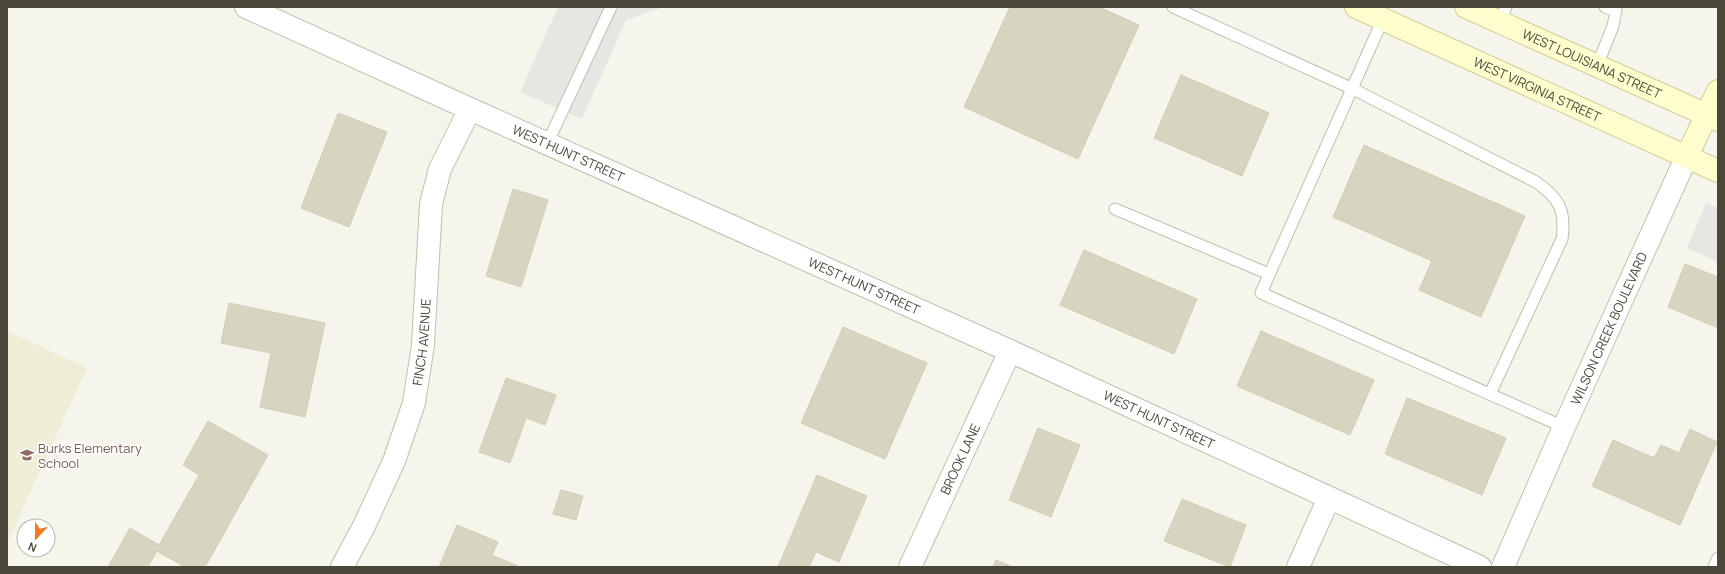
<svg xmlns="http://www.w3.org/2000/svg" width="1725" height="574" font-family="Manrope,sans-serif">
	<rect width="100%" height="100%" fill="#f5f5eb"/>
	<polygon fill="#eeedd6" points="7,331 87,368 7,543"/>
	<g fill="#e7e6e2">
		<polygon points="558,7 664,7 626,20 582,119 520,92"/>
		<polygon points="1706,203 1718,208 1718,262 1687,248"/>
	</g>
	<g fill="#d7d4c1" stroke="#d1ceb4">
		<polygon points="1010,7 1099,7 1139,25 1078,159 964,107"/>
		<polygon points="1181,75 1269,113 1242,176 1154,138"/>
		<polygon points="338,113 387,132 349,227 301,208"/>
		<polygon points="1364,145 1525,216 1481,317 1419,290 1432,261 1333,217"/>
		<polygon points="513,189 548,200 521,287 486,276"/>
		<polygon points="1084,250 1197,299 1174,354 1060,305"/>
		<polygon points="1685,264 1718,277 1718,328 1668,307"/>
		<polygon points="229,303 325,323 305,417 260,407 271,353 221,343"/>
		<polygon points="843,327 927,363 885,459 801,423"/>
		<polygon points="1261,331 1374,380 1350,435 1237,386"/>
		<polygon points="506,378 556,395 545,425 526,418 510,463 479,452"/>
		<polygon points="1407,398 1506,438 1482,495 1385,454"/>
		<polygon points="208,421 268,455 205,567 185,567 157,551 148,567 108,567 130,528 159,545 199,475 183,465"/>
		<polygon points="1038,428 1080,445 1051,517 1009,500"/>
		<polygon points="1690,429 1717,442 1680,525 1592,486 1613,440 1654,458 1661,445 1679,453"/>
		<polygon points="817,475 867,496 839,562 816,552 809,567 778,567"/>
		<polygon points="561,490 583,496 576,520 553,514"/>
		<polygon points="1182,499 1246,525 1230,567 1164,541"/>
		<polygon points="457,525 498,542 492,555 518,566 518,567 439,567"/>
		<polygon points="996,560 1013,567 993,567"/>
	</g>
	<g fill="none" stroke-linecap="round" stroke-linejoin="round">
		<defs>
			<g id="service">
				<path d="M 1173,7 L 1353,89 L 1536,182 C 1559,198 1566,210 1562,239 L 1490,394"/>
				<polyline points="1383,19 1261,293 1564,427"/>
				<polyline points="1500,22 1506,7"/>
				<polyline points="1597,66 1613,26 1616,11 1605,7"/>
				<polyline points="547,144 611,7"/>
				<polyline points="1115,209 1269,274"/>
				<polyline points="1714,567 1718,558"/>
			</g>
			<g id="minor">
				<path id="s1" d="M 246,7 L 470,109 L 1010,351 L 1480,567"/>
				<path id="s2" d="M 342,567 L 364,526 L 394,461 L 414,403 L 423,345 L 431,204 L 440,169 L 470,109"/>
				<path id="s3" d="M 910,567 L 1010,351"/>
				<polyline points="1298,567 1329,498"/>
				<path id="s4" d="M 1503,567 L 1564,427 L 1687,156"/>
			</g>
			<g id="secondary">
				<path id="s5" d="M 1356,7 L 1718,171"/>
				<path id="s6" d="M 1466,7 L 1718,120"/>
				<polyline points="1687,156 1718,91"/>
			</g>
		</defs>
		<use href="#service" stroke="#c1bfae" stroke-width="13"/>
		<use href="#minor" stroke="#c1bfae" stroke-width="24"/>
		<use href="#secondary" stroke="#d1d09a" stroke-width="24"/>
		<use href="#service" stroke="#fff" stroke-width="11"/>
		<use href="#minor" stroke="#fff" stroke-width="22"/>
		<use href="#secondary" stroke="#fdfdcd" stroke-width="22"/>
	</g>
	<defs>
		<symbol id="school-bare" viewBox="-9 -9 18 18"><path d="M0-5L7-2L0 1L-7-2ZM-4 1L0 2.5L4 1V4Q0 6-4 4Z" fill="#8d6e63" stroke="#fff" stroke-width="2.5" paint-order="stroke"/></symbol>
	</defs>
	<g fill-rule="evenodd">
		<use href="#school-bare" x="17" y="445" width="20" height="20"/>
	</g>
	<g text-anchor="middle" stroke-width="3" stroke-linejoin="round" paint-order="stroke">
		<g font-size="13" fill="#4a4739" stroke="#fff">
			<text dy="5" stroke="none"><textPath href="#s6" startOffset="138">WEST LOUISIANA STREET</textPath></text>
			<text dy="5" stroke="none"><textPath href="#s5" startOffset="199">WEST VIRGINIA STREET</textPath></text>
			<text dy="5" stroke="none"><textPath href="#s1" startOffset="354">WEST HUNT STREET</textPath></text>
			<text dy="5" stroke="none"><textPath href="#s1" startOffset="678">WEST HUNT STREET</textPath></text>
			<text dy="5" stroke="none"><textPath href="#s4" startOffset="261">WILSON CREEK BOULEVARD</textPath></text>
			<text dy="5" stroke="none"><textPath href="#s2" startOffset="241">FINCH AVENUE</textPath></text>
			<text dy="5" stroke="none"><textPath href="#s1" startOffset="1002">WEST HUNT STREET</textPath></text>
			<text dy="5" stroke="none"><textPath href="#s3" startOffset="119">BROOK LANE</textPath></text>
		</g>
		<g font-size="13" fill="#785e54" stroke="#fff" text-anchor="start">
			<text x="38" y="453">Burks Elementary<tspan x="38" dy="15">School</tspan></text>
		</g>
	</g>
	<rect width="1725" height="574" fill="none" stroke="#4a4739" stroke-width="16"/>
	<g transform="translate(36 538) rotate(202)"><circle r="19" fill="#ffffff" stroke="#b7b5b0"/>
	<path d="M0-3L7 15L0 10L-7 15Z" fill="#f57822"/>
	<text y="-6" font-size="11" font-weight="bold" text-anchor="middle" fill="#4a4739">N</text>
	</g>
</svg>
